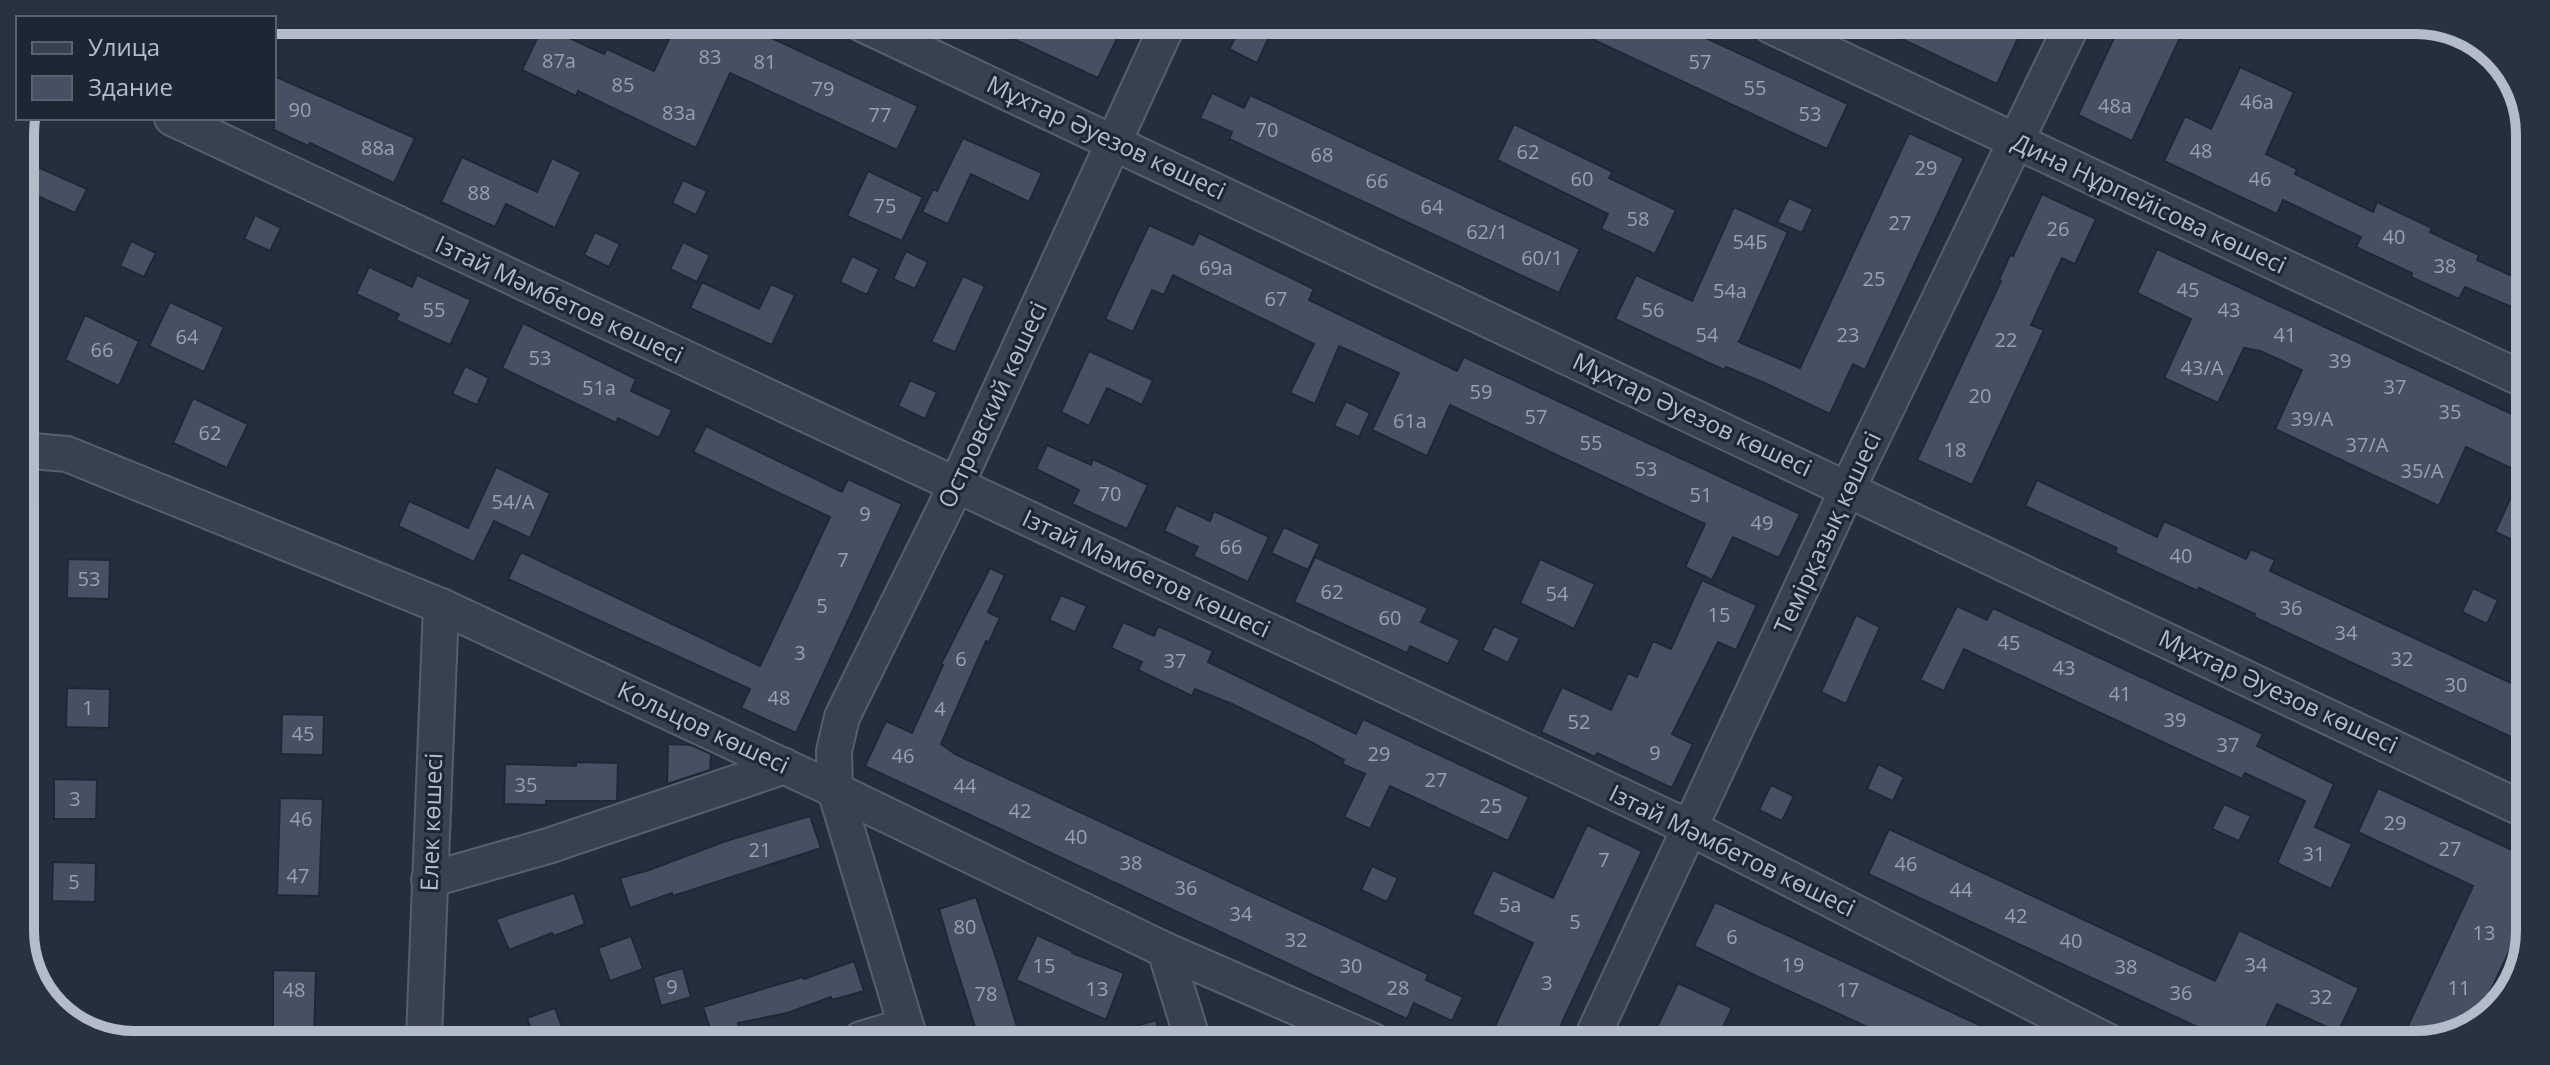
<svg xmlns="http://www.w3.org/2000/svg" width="2550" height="1065" font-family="'Open Sans',sans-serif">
	<rect width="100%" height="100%" fill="#242f3e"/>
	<g fill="#455162" stroke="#1f2835" stroke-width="2">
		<polygon points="677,22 737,22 918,106 897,150 730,73 696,148 578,91 576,96 522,70 543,26 604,54 607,49 654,71"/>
		<polygon points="979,23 1115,24 1124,24 1098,78"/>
		<polygon points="1243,24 1275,24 1257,63 1229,49"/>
		<polygon points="1562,25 1680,26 1848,104 1827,149"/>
		<polygon points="1874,26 1945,27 2023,27 1997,84"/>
		<polygon points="2119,27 2185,27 2132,141 2078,115"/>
		<polygon points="2240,67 2294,92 2266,154 2297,169 2295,174 2373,212 2377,202 2432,228 2430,232 2479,255 2477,260 2528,283 2528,314 2465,287 2459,299 2411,277 2412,273 2356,247 2361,237 2333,224 2283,200 2277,214 2164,161 2185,116 2211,129"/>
		<polygon points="274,76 415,138 394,183 310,143 308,146 274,130"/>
		<polygon points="1212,93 1244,108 1250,95 1580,249 1559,293 1229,139 1232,132 1200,118"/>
		<polygon points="1514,124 1613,172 1609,178 1676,210 1655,254 1601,229 1608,214 1497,160"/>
		<polygon points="1909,133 1964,158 1865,370 1853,364 1830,414 1767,384 1726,367 1724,370 1615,319 1636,275 1692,301 1734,207 1788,232 1739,342 1800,368"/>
		<polygon points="963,138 1042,173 1029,202 971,174 948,224 922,212 933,189 937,191"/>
		<polygon points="462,157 537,192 552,158 581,172 555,228 506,204 495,227 441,202"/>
		<polygon points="20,159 87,189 75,213 20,188"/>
		<polygon points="868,171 923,197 902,241 847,216"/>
		<polygon points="683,180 707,191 696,215 672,203"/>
		<polygon points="2042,194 2096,219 2075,264 2062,258 2031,325 2044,330 1972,485 1917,460 2001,281 1999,280 2010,255 2013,256"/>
		<polygon points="1789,198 1813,209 1802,233 1777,222"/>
		<polygon points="255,215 281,228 270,251 244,239"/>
		<polygon points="1149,225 1193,245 1199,233 1314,289 1309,300 1457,371 1464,357 1800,514 1779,558 1733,537 1712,580 1685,567 1705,524 1450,405 1427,456 1372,430 1399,373 1339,346 1315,404 1290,393 1314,344 1173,275 1164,295 1152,290 1133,332 1105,319"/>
		<polygon points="595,232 620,244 609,267 584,255"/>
		<polygon points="131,241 156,253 144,277 120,266"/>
		<polygon points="683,242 710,255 697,282 670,269"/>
		<polygon points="2157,249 2527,421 2526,546 2495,532 2522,473 2466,447 2439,506 2275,429 2302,370 2260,351 2244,348 2218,403 2164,378 2191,319 2137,293"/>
		<polygon points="906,251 928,262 915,289 893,279"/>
		<polygon points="852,256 879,269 867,295 840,282"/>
		<polygon points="369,267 412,287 417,275 471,300 450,345 396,320 399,314 356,294"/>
		<polygon points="963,276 985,286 955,352 931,342"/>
		<polygon points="702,282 759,309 771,284 795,295 772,345 690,308"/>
		<polygon points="170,302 224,327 204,372 149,346"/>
		<polygon points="85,315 139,341 119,386 65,360"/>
		<polygon points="523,323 636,379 631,391 672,410 659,438 618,418 616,423 502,368"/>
		<polygon points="1089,351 1153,380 1142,405 1107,388 1089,426 1061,412"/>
		<polygon points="465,366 489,378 477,405 452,394"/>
		<polygon points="910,380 937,392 925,419 898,406"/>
		<polygon points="193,398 248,424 227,468 173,443"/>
		<polygon points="1346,401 1370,413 1359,437 1334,426"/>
		<polygon points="706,426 842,492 848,479 902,504 796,733 741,708 750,689 508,579 521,552 760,666 830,517 693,452"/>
		<polygon points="1047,445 1091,465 1093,459 1148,485 1127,529 1072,504 1079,490 1036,469"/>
		<polygon points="496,467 550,493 530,538 494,521 474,562 398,526 409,501 468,528"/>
		<polygon points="2037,480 2157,537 2164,521 2246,559 2251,549 2275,560 2270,571 2524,689 2524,743 2254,617 2255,614 2199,588 2198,591 2115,553 2117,548 2025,506"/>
		<polygon points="1176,505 1210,521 1214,511 1269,537 1248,582 1193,556 1198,547 1164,531"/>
		<polygon points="1284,527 1320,544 1308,570 1271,553"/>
		<polygon points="1315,557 1428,608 1421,622 1460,640 1448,664 1410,646 1407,653 1294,602"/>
		<polygon points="68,559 110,560 109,599 67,598"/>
		<polygon points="1540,559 1595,584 1574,629 1520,603"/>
		<polygon points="990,568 1005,575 988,612 1000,618 989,642 986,641 941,744 955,754 1428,974 1426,980 1463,997 1452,1021 1414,1003 1407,1019 865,766 886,721 912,733 943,665 941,664"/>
		<polygon points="1702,580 1757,605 1736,650 1718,642 1672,734 1693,744 1672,788 1597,753 1595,757 1541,732 1562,687 1611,710 1628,673 1637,677 1653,641 1671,649"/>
		<polygon points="2473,588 2498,600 2487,624 2462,612"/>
		<polygon points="1061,595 1087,606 1075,632 1049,620"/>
		<polygon points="1957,606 1987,620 1993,608 2263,734 2257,746 2334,784 2315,827 2352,844 2331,889 2277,863 2305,801 2245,773 2242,779 1964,649 1944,691 1920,680"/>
		<polygon points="1856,615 1880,627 1846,704 1821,692"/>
		<polygon points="1123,622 1154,636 1158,626 1213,651 1208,662 1356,734 1363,719 1529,797 1508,841 1390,786 1370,829 1344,817 1365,774 1342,764 1344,760 1311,742 1232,704 1195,689 1192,696 1138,670 1142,662 1111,648"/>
		<polygon points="1494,626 1520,638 1508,663 1482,650"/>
		<polygon points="67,688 110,689 109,728 66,727"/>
		<polygon points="282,714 324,715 323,755 281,754"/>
		<polygon points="668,744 691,745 711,754 710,770 667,784"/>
		<polygon points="576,762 618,763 617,801 546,801 546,805 504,804 505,764 576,766"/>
		<polygon points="1878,764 1904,777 1893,801 1867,789"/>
		<polygon points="54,779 97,780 96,819 54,819"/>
		<polygon points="1771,785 1794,796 1782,821 1759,810"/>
		<polygon points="2378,788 2523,855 2522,924 2473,1028 2417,1045 2399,1045 2473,886 2358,832"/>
		<polygon points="280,798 323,799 319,896 277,895"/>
		<polygon points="2224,804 2251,816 2239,841 2212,829"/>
		<polygon points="810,816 821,848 673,896 672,893 630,908 620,878 649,870 726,841"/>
		<polygon points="1587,825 1642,851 1613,913 1553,1042 1488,1042 1533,943 1472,914 1493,870 1553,898"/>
		<polygon points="1889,829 2215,981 2239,930 2359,988 2338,1032 2277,1004 2258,1044 2234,1044 1868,874"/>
		<polygon points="53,862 96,863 95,902 52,901"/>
		<polygon points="1372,866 1398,878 1387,902 1361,890"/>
		<polygon points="574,893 585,924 554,936 552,933 509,950 496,919"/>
		<polygon points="976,897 998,964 1021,1040 979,1040 953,957 939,909"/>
		<polygon points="1715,902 1776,930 2020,1044 1902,1043 1748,972 1694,946"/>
		<polygon points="1037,935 1072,951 1072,953 1124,973 1106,1020 1016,980"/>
		<polygon points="631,936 643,969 610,981 598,948"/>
		<polygon points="854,961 864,991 832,1000 831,997 787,1013 738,1023 739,1027 712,1035 703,1007 803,977 804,979"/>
		<polygon points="683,968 691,997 661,1006 653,977"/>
		<polygon points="273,970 316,971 314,1037 273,1037"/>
		<polygon points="1678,983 1732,1008 1716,1042 1689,1042 1657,1027"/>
		<polygon points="555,1008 566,1038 534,1038 527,1018"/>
		<polygon points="1156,1020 1162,1040 1104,1040 1103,1036"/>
	</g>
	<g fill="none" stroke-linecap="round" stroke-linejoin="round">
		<defs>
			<g id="minor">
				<polyline points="860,23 2523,809"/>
				<polyline points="1771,26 2527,381"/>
				<polyline points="172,118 1690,828 2113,1044"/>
				<polyline points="20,450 67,454 441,606 835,790 1165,950 1373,1041"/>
				<polyline points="429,880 548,846 785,766"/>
				<polyline points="1165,950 1193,1041"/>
				<polyline points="424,1038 441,606"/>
				<polyline points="861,1039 905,1026"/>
				<polyline points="910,1039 835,790 834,751 842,717 956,486 1168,24"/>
				<polyline points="1590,1042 1848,488 2071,27"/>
			</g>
		</defs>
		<use href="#minor" stroke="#565f6c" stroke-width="38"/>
		<use href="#minor" stroke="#38414e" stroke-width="34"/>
	</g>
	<g text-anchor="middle" stroke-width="6" stroke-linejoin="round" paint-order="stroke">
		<g font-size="20" fill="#98a1af">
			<text x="710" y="64">83</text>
			<text x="559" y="68">87а</text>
			<text x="765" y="69">81</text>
			<text x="1700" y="69">57</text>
			<text x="623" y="92">85</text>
			<text x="1755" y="95">55</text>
			<text x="823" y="96">79</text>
			<text x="2257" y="109">46а</text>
			<text x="2115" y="113">48а</text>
			<text x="300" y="117">90</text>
			<text x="679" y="120">83а</text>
			<text x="1810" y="121">53</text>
			<text x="880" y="122">77</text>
			<text x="1267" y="137">70</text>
			<text x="378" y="155">88а</text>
			<text x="2201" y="158">48</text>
			<text x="1528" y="159">62</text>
			<text x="1322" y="162">68</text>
			<text x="1926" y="175">29</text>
			<text x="1582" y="186">60</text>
			<text x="2260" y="186">46</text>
			<text x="1377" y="188">66</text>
			<text x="479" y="200">88</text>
			<text x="885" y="213">75</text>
			<text x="1432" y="214">64</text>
			<text x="1638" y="226">58</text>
			<text x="1900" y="230">27</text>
			<text x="2058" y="236">26</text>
			<text x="1487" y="239">62/1</text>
			<text x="2394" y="244">40</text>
			<text x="1750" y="249">54Б</text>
			<text x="1542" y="265">60/1</text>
			<text x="2445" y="273">38</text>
			<text x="1216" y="275">69а</text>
			<text x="1874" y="286">25</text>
			<text x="2188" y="297">45</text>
			<text x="1730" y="298">54а</text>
			<text x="1276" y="306">67</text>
			<text x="434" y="317">55</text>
			<text x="1653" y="317">56</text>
			<text x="2229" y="317">43</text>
			<text x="1707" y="342">54</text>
			<text x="1848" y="342">23</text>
			<text x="2285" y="342">41</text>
			<text x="187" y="344">64</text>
			<text x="2006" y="347">22</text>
			<text x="102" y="357">66</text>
			<text x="540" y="365">53</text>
			<text x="2340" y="368">39</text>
			<text x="2202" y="375">43/А</text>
			<text x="2395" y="394">37</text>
			<text x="599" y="395">51а</text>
			<text x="1481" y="399">59</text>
			<text x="1980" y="403">20</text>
			<text x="2450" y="419">35</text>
			<text x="1536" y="424">57</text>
			<text x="2312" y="426">39/А</text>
			<text x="1410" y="428">61а</text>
			<text x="210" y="440">62</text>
			<text x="1591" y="450">55</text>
			<text x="2367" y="452">37/А</text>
			<text x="1955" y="457">18</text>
			<text x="1646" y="476">53</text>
			<text x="2422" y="478">35/А</text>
			<text x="1110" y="501">70</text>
			<text x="1701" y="502">51</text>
			<text x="513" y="509">54/А</text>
			<text x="865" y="521">9</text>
			<text x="1762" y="530">49</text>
			<text x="1231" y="554">66</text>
			<text x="2181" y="563">40</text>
			<text x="843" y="567">7</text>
			<text x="89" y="586">53</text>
			<text x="1332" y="599">62</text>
			<text x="1557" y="601">54</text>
			<text x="822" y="613">5</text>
			<text x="2291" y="615">36</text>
			<text x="1719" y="622">15</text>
			<text x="1390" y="625">60</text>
			<text x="2346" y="640">34</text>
			<text x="2009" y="650">45</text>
			<text x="800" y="660">3</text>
			<text x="961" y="666">6</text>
			<text x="2402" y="666">32</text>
			<text x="1175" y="668">37</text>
			<text x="2064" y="675">43</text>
			<text x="2456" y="692">30</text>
			<text x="2120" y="701">41</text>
			<text x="779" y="705">48</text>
			<text x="88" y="715">1</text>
			<text x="940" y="716">4</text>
			<text x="2175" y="727">39</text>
			<text x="1579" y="729">52</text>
			<text x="303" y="741">45</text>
			<text x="2228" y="752">37</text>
			<text x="1655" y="760">9</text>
			<text x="1379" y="761">29</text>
			<text x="903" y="763">46</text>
			<text x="1436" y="787">27</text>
			<text x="526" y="792">35</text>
			<text x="965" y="793">44</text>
			<text x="75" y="806">3</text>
			<text x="1491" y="813">25</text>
			<text x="1020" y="818">42</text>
			<text x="301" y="826">46</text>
			<text x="2395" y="830">29</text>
			<text x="1076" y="844">40</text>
			<text x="2450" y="856">27</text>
			<text x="760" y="857">21</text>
			<text x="2314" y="861">31</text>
			<text x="1604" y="867">7</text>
			<text x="1131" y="870">38</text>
			<text x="1906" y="871">46</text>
			<text x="298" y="883">47</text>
			<text x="74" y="889">5</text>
			<text x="1186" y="895">36</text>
			<text x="1961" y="897">44</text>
			<text x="1510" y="912">5а</text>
			<text x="1241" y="921">34</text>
			<text x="2016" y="923">42</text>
			<text x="1575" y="929">5</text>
			<text x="965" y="934">80</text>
			<text x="2484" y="940">13</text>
			<text x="1732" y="944">6</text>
			<text x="1296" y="947">32</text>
			<text x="2071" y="948">40</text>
			<text x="1793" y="972">19</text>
			<text x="2256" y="972">34</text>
			<text x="1044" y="973">15</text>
			<text x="1351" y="973">30</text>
			<text x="2126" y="974">38</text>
			<text x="1547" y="990">3</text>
			<text x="672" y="994">9</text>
			<text x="1398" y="995">28</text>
			<text x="2459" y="995">11</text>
			<text x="1097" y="996">13</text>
			<text x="294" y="997">48</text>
			<text x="1848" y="997">17</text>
			<text x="2181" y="1000">36</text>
			<text x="986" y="1001">78</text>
			<text x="2321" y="1004">32</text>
		</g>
		<g font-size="24" fill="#b4bcc9" stroke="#1d2633">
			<text transform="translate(1106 138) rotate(25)" y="8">Мұхтар Әуезов көшесі</text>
			<text transform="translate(2149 204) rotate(25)" y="8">Дина Нұрпейісова көшесі</text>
			<text transform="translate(559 300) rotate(25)" y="8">Ізтай Мәмбетов көшесі</text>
			<text transform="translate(993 405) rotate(-65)" y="8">Островский көшесі</text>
			<text transform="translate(1692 415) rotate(25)" y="8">Мұхтар Әуезов көшесі</text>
			<text transform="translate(1828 533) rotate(-65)" y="8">Темірқазық көшесі</text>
			<text transform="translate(1146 574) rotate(25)" y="8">Ізтай Мәмбетов көшесі</text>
			<text transform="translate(2278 692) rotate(25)" y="8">Мұхтар Әуезов көшесі</text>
			<text transform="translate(703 728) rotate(25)" y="8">Кольцов көшесі</text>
			<text transform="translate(432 822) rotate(-88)" y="8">Елек көшесі</text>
			<text transform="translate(1732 851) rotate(26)" y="8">Ізтай Мәмбетов көшесі</text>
		</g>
	</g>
	<path d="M0 0H2550V1065H0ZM134 34H2416A100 100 0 0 1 2516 134V931A100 100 0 0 1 2416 1031H134A100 100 0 0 1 34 931V134A100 100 0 0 1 134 34Z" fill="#29323f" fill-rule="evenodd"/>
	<path fill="none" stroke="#b4bcc9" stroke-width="10" d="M134 34H2416A100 100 0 0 1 2516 134V931A100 100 0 0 1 2416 1031H134A100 100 0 0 1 34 931V134A100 100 0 0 1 134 34Z"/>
	<rect x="16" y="16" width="260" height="104" fill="#1d2633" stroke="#59626f" stroke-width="2"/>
	<rect x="32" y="42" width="40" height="12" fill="#38414e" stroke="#59626f" stroke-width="2"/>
	<text x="88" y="56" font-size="24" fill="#b4bcc9">Улица</text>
	<rect x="32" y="76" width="40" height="24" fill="#455162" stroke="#59626f" stroke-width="2"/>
	<text x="88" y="96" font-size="24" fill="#b4bcc9">Здание</text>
</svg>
